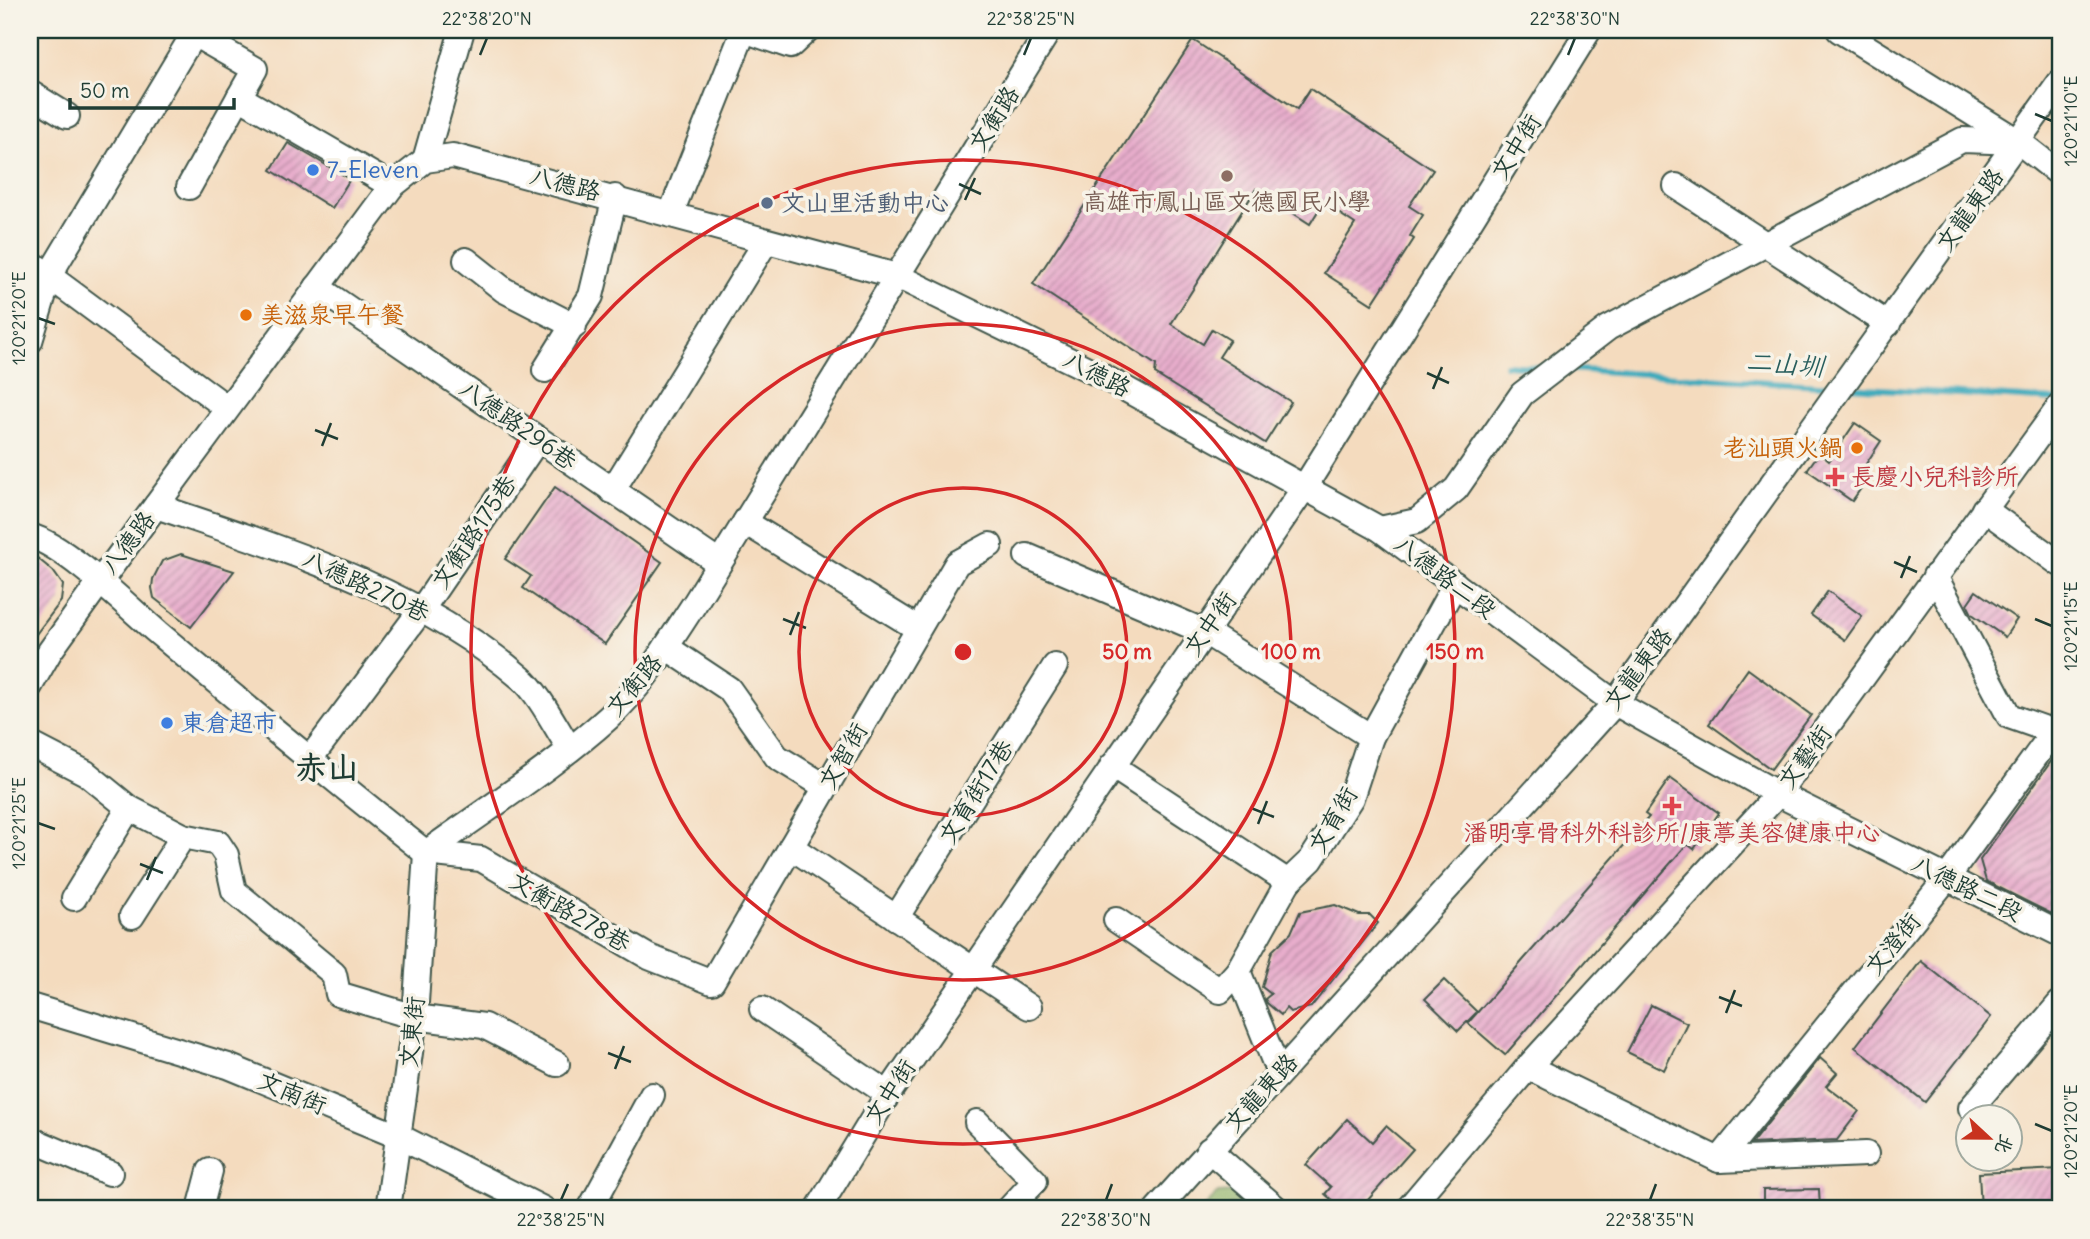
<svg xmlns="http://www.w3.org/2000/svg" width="2090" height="1239" font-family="Delius,'LXGW WenKai TC',sans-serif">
	<defs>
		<pattern id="forest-crowns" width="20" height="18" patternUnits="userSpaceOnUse" patternTransform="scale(1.75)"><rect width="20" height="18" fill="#8fb267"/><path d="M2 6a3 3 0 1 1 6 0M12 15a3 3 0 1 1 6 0" fill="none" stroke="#749256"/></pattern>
		<pattern id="building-hatch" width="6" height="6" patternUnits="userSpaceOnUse" patternTransform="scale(1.75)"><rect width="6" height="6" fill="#e8adcc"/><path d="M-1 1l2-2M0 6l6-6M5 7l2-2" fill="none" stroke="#bb8ea6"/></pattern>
	</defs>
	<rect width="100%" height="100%" fill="#f7f3e8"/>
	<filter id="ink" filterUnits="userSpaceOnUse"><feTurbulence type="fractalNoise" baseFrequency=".0143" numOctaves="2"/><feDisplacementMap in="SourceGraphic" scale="14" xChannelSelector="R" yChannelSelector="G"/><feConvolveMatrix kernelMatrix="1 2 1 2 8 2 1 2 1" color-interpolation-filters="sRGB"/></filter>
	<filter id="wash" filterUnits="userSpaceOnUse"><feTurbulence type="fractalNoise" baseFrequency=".00686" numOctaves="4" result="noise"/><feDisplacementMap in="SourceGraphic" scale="28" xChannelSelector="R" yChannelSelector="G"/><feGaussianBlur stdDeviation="1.57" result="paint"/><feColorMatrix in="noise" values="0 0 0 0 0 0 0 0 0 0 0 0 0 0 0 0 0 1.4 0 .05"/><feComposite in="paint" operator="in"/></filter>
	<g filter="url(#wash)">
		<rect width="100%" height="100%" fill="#f4dbbe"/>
		<polygon fill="url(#forest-crowns)" stroke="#57784e" stroke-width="2" points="1236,1192 1255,1209 1203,1209 1218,1193"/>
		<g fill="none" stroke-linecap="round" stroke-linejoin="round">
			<g stroke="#3daabc" stroke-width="6">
				<polyline points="1506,365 1545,368"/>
				<polyline points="1566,369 1835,386"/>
				<polyline points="1849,387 2055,400"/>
			</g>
		</g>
		<g id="blocks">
			<g fill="url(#building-hatch)">
				<polygon points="1193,40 1297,109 1310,89 1433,170 1409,206 1423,215 1410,236 1414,239 1372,304 1324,273 1355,224 1323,203 1310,224 1256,189 1171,324 1203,344 1212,329 1230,340 1219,357 1291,402 1265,443 1155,374 1156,365 1033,284"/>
				<polygon points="288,143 350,179 332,208 271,170"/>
				<polygon points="1855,423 1881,441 1856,479 1864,484 1852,501 1807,470 1819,453 1829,461"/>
				<polygon points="555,487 662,562 605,644 523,588 531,576 505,559"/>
				<polygon points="30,552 53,571 63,585 61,601 30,642"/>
				<polygon points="181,554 234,571 191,627 154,598 152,588 153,579 162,561"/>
				<polygon points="1828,591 1862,616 1845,640 1811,615"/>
				<polygon points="1976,591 2017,619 2005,637 1972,614 1967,604"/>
				<polygon points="1748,669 1811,715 1771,769 1709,724"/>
				<polygon points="2060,749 2060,918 1986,881 1980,860"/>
				<polygon points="1670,778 1719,813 1694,849 1687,844 1505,1055 1468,1023 1649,817 1645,814"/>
				<polygon points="1335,905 1359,915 1370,915 1378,923 1311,1007 1290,1012 1286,1008 1281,1015 1267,1003 1265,999 1271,994 1262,987 1272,951 1291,933 1300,912"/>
				<polygon points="1921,961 1991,1017 1925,1102 1855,1047"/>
				<polygon points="1444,980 1477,1012 1458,1031 1425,999"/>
				<polygon points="1651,1005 1687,1023 1664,1070 1627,1052"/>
				<polygon points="1820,1058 1837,1073 1826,1086 1859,1111 1837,1140 1751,1144"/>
				<polygon points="1347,1119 1372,1142 1386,1126 1413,1149 1360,1209 1342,1209 1325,1194 1331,1187 1306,1165"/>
				<polygon points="2060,1169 2060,1209 1981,1209 1979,1173"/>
				<polygon points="1819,1189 1820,1209 1763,1209 1763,1190"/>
			</g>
		</g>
	</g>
	<g filter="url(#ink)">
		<use href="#blocks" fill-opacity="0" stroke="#3f5549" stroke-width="2"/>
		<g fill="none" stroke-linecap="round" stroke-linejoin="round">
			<defs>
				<g id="minor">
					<polyline points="187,30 255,69 239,97 392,186"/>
					<polyline points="744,30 790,46 807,30"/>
					<polyline points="1839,30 2019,142 2060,174"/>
					<polyline points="30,93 67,116"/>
					<polyline points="425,160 462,30"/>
					<polyline points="1676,186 1888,324"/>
					<polyline points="189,187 239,97"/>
					<polyline points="671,213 744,30"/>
					<polyline points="466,260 504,290 574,326"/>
					<polyline points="30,262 226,407"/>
					<polyline points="317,287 719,563"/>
					<polyline points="30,341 50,274 196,30"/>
					<polyline points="545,370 591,296 615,197"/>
					<polyline points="612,491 765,243"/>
					<path d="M 156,506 C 282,549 418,589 521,678 C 539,693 556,728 570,749"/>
					<polyline points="1984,509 2060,564"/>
					<polyline points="745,522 917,628"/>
					<polyline points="1380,529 1417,521 1456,489 1522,394 1608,328 1962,140 2019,142"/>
					<path d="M 30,536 C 65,545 128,607 157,632 C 246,707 335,781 426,853"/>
					<polyline points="1027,556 1205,632 1371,737 1351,798 1311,860 1288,882 1238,971 1279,1073"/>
					<polyline points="1935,576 2009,716 2060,734"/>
					<polyline points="666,647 729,689 777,757 826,787"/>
					<polyline points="30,686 50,651 99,583 392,186 425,160 453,156 897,276 1100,375 1380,529 1615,703 1778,794 2060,934"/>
					<polyline points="1371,737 1455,584"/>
					<polyline points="30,744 86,773 129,808 183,836 218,843 226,855 234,891 334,974 338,994 415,1017 484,1026 557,1064"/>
					<polyline points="309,760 422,609 538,439"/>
					<polyline points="1112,766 1288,882"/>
					<polyline points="791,847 1029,1007"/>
					<path d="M 426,853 C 486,809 552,768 608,718 C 643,686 669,642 695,603 L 1049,30"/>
					<polyline points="426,853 481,859 649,957 712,982 957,563 990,545"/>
					<polyline points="74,898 129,808"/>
					<polyline points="132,916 183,836"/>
					<polyline points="896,918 1055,666"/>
					<polyline points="1116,920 1220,991 1238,971"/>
					<polyline points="30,1006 228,1066 400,1137 543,1209"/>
					<polyline points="762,1009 888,1094"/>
					<polyline points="1528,1067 1719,1160 1866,1154"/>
					<polyline points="1971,1108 2060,1003"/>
					<polyline points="977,1122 1035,1181 1009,1209"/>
					<polyline points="30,1139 110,1173"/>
					<polyline points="1209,1150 1277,1209"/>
					<polyline points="1719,1160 1947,878 2060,723"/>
					<polyline points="200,1209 210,1171"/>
					<polyline points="388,1209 415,1017 426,853"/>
					<polyline points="590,1209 652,1095"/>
					<polyline points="818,1209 888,1094 1304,488 1589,30"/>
					<polyline points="1157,1209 1615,703 2060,82"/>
					<polyline points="1408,1209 1528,1067 1778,794 2060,406"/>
				</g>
			</defs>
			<use href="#minor" stroke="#3f5549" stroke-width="28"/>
			<use href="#minor" stroke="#fff" stroke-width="24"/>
		</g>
	</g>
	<path fill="none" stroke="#1f3d34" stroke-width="2.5" d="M 480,55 L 487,38M 1024,55 L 1031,38M 1568,55 L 1575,38M 2035,114 L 2052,121M 959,184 L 981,194M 965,200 L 975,178M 38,318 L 55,324M 1427,373 L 1449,383M 1433,389 L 1442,367M 315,430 L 338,439M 322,446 L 331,423M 1894,562 L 1917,572M 1901,578 L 1910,556M 783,619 L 806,628M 2035,619 L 2052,626M 790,635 L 799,612M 1251,808 L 1274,817M 38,823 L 55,829M 1258,824 L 1267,801M 140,864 L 163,873M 147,880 L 156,857M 1719,997 L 1742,1006M 1726,1013 L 1735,990M 608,1053 L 631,1062M 615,1069 L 624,1046M 2035,1124 L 2052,1131M 561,1200 L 568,1184M 1106,1200 L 1112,1184M 1650,1200 L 1656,1184"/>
	<g fill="none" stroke="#d62828" stroke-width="3.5">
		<circle cx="963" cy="652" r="164"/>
		<circle cx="963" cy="652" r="328"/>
		<circle cx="963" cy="652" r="492"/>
	</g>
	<g fill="#3f7fe0" stroke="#f7f3e8" stroke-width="2.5">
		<circle cx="313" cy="170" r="7"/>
		<circle cx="167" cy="723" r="7"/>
	</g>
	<circle fill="#8d6e63" stroke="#f7f3e8" stroke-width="2.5" cx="1227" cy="176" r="7"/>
	<circle fill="#5c6f8a" stroke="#f7f3e8" stroke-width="2.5" cx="767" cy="203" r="7"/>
	<g fill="#e8710a" stroke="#f7f3e8" stroke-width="2.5">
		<circle cx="246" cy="315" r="7"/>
		<circle cx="1857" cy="448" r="7"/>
	</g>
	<g fill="#e0444e" stroke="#f7f3e8" stroke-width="2.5">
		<path d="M1831.5 466.5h7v7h7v7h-7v7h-7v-7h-7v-7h7z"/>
		<path d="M1668.5 795.5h7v7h7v7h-7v7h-7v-7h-7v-7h7z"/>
	</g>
	<g text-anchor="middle" stroke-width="7" stroke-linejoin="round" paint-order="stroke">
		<g font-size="24" fill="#1f3d34" stroke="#f7f3e8">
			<text transform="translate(994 119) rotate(-58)" y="8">文衡路</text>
			<text transform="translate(1516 147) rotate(-58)" y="8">文中街</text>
			<text transform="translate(565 184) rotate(14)" y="8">八德路</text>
			<text transform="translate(1970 210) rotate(-54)" y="8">文龍東路</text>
			<text transform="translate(1097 374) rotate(27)" y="8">八德路</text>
			<text transform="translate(518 425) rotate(35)" y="8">八德路296巷</text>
			<text transform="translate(474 532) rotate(-56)" y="8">文衡路175巷</text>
			<text transform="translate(128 543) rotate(-53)" y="8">八德路</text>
			<text transform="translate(1445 577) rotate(37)" y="8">八德路二段</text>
			<text transform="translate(366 586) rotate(25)" y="8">八德路270巷</text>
			<text transform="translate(1210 624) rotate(-55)" y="8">文中街</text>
			<text transform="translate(1638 669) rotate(-53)" y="8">文龍東路</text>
			<text transform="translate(634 685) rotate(-50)" y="8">文衡路</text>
			<text transform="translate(843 756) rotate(-60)" y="8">文智街</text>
			<text transform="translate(1805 757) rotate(-54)" y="8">文藝街</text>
			<text transform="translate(976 792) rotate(-58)" y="8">文育街17巷</text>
			<text transform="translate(1333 820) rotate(-60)" y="8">文育街</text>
			<text transform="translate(1967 888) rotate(26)" y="8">八德路二段</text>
			<text transform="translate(570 912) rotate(30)" y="8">文衡路278巷</text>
			<text transform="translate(1893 944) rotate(-51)" y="8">文澄街</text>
			<text transform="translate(412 1032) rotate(-84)" y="8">文東街</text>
			<text transform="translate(890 1092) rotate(-57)" y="8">文中街</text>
			<text transform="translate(292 1093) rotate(23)" y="8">文南街</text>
			<text transform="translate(1261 1093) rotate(-48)" y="8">文龍東路</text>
		</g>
		<g font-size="24" fill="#366cbe" stroke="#f7f3e8" text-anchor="start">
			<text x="327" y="178">7-Eleven</text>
			<text x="181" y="731">東倉超市</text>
		</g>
		<g font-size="24" fill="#785e54" stroke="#f7f3e8">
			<text x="1227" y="210">高雄市鳳山區文德國民小學</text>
		</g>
		<g font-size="24" fill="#4e5e75" stroke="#f7f3e8" text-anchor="start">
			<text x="781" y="211">文山里活動中心</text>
		</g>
		<g font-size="24" fill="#c56008" stroke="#f7f3e8" text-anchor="start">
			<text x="260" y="323">美滋泉早午餐</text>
			<text x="1843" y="456" text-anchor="end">老汕頭火鍋</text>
		</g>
		<g font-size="24" fill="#be3a42" stroke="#f7f3e8" text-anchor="start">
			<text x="1851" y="485">長慶小兒科診所</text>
			<text x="1672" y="841" text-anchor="middle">潘明享骨科外科診所/康葶美容健康中心</text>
		</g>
		<g font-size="26" font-style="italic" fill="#285e5d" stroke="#f7f3e8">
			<text transform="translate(1785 364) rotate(4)" y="9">二山圳</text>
		</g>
		<g font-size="32" font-weight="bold" fill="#1f3d34" stroke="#f7f3e8">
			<text x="327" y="779">赤山</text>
		</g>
	</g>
	<circle cx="963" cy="652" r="10" fill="#d62828" stroke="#f7f3e8" stroke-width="3.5"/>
	<g font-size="21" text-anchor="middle" font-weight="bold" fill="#d62828" stroke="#f7f3e8" stroke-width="7" stroke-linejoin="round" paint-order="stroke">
		<text x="1127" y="659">50 m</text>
		<text x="1291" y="659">100 m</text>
		<text x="1455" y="659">150 m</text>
	</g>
	<rect width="2090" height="1239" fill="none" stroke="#f7f3e8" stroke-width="77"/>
	<g transform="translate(1989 1138) rotate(112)"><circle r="33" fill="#f7f3e8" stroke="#a1aaa0" stroke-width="2"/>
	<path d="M0-5L12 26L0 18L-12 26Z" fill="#c8321e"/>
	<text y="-10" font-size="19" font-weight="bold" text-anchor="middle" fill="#1f3d34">北</text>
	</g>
	<path d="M70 98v10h164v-10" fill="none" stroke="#1f3d34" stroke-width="3.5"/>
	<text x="80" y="98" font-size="21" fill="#1f3d34" stroke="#f7f3e8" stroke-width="5" paint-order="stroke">50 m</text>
	<rect x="38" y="38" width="2014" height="1162" fill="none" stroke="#1f3d34" stroke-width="2.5"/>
	<g font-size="18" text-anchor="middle" fill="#1f3d34">
		<text x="487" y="25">22°38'20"N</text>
		<text x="1031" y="25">22°38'25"N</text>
		<text x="1575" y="25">22°38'30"N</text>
		<text transform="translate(2071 121) rotate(-90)" y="6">120°21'10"E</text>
		<text transform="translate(19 318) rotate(-90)" y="6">120°21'20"E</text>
		<text transform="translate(2071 626) rotate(-90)" y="6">120°21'15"E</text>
		<text transform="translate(19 823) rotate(-90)" y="6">120°21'25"E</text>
		<text transform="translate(2071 1131) rotate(-90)" y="6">120°21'20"E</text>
		<text x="561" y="1226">22°38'25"N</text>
		<text x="1106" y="1226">22°38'30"N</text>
		<text x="1650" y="1226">22°38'35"N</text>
	</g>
</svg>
